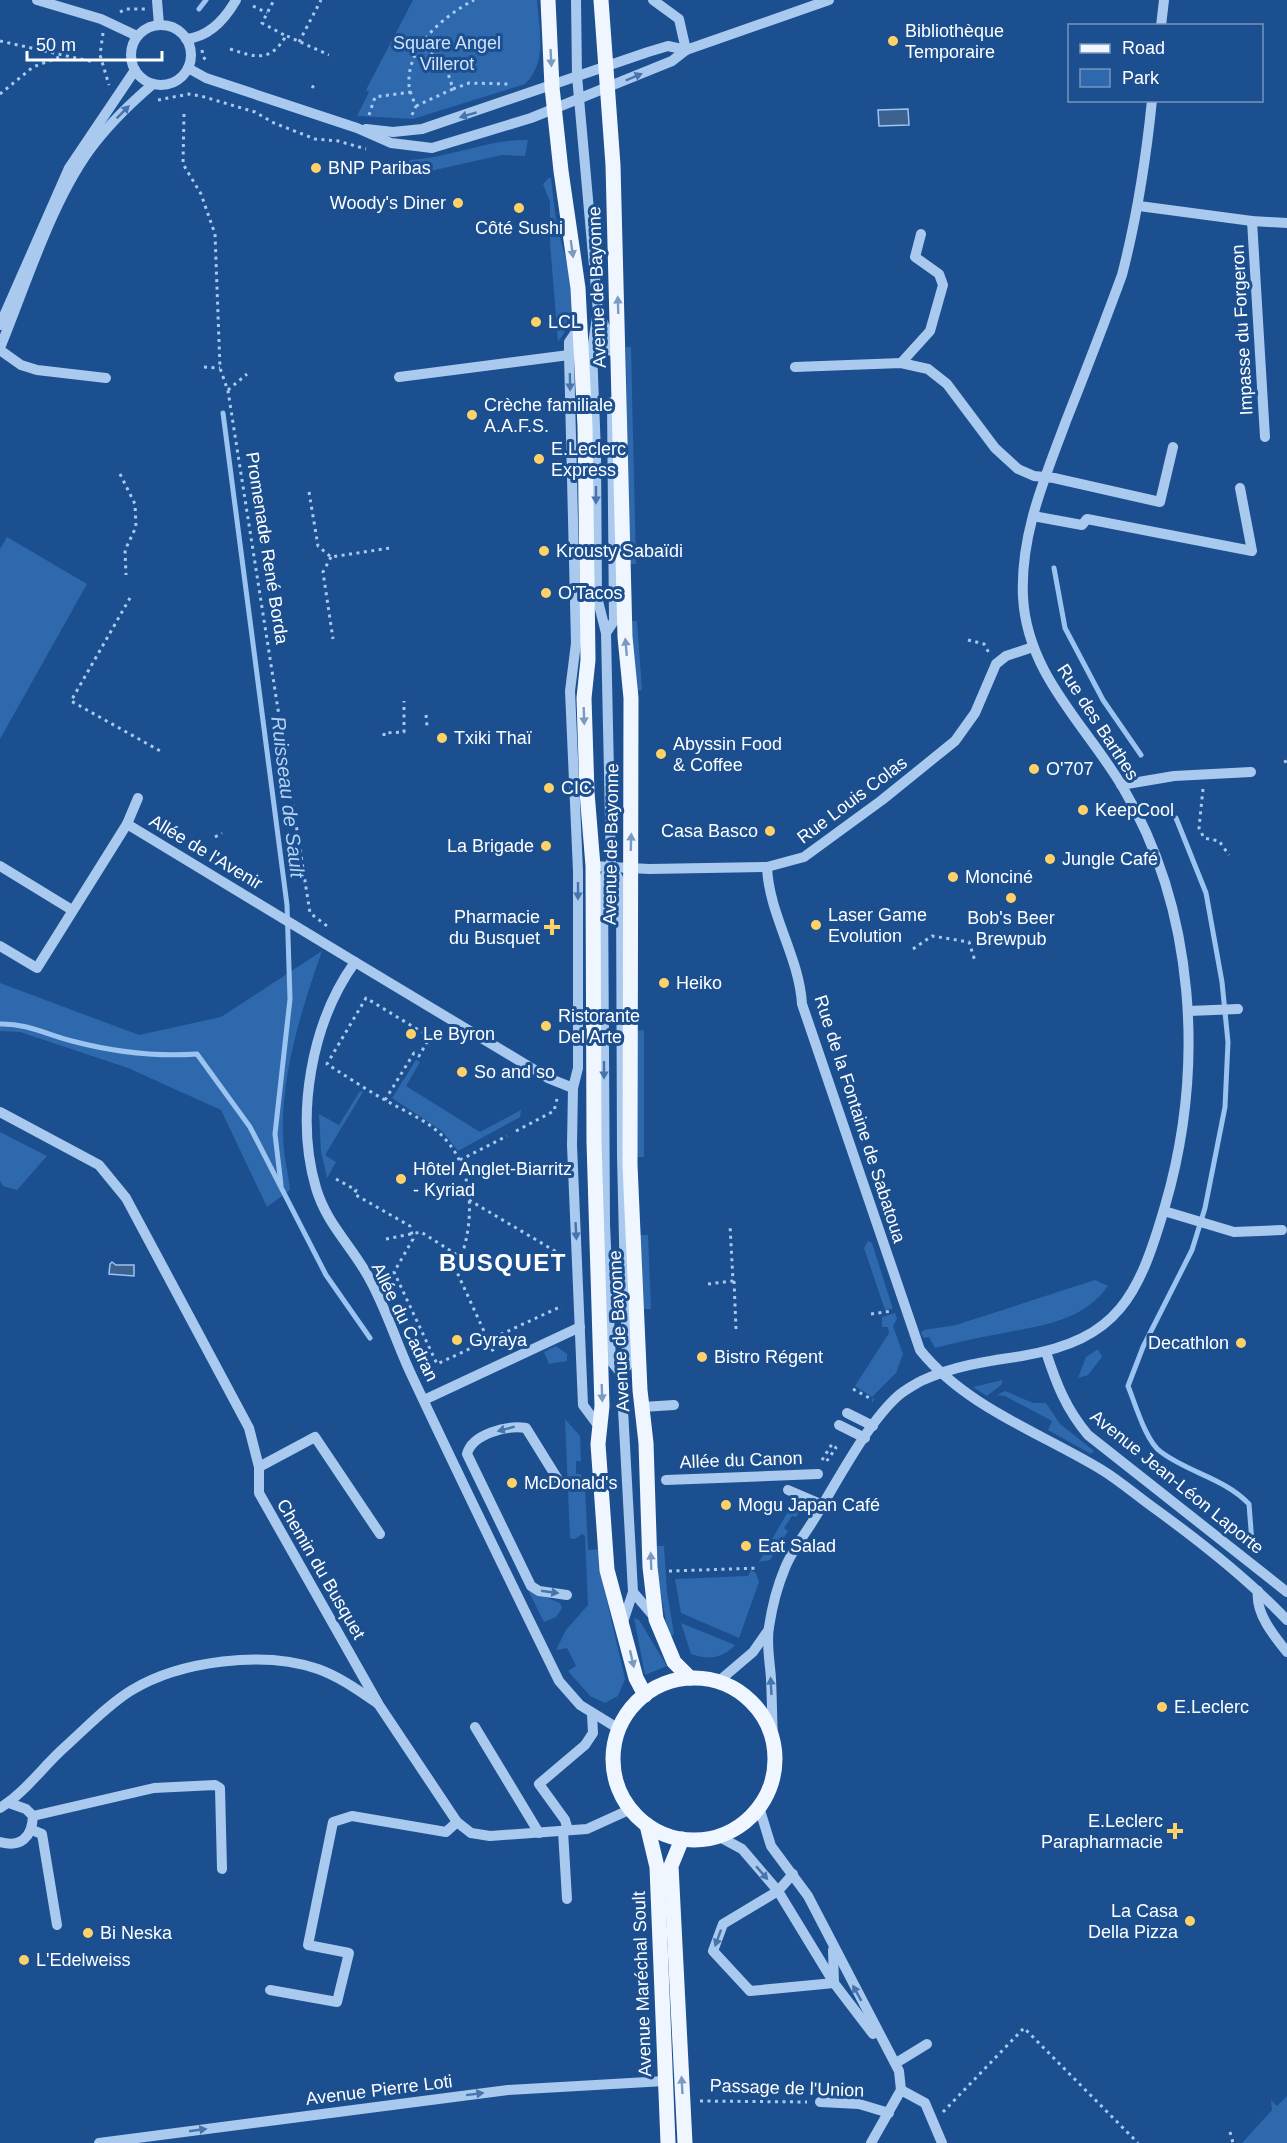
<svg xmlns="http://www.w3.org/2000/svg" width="1287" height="2143" font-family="Helvetica,sans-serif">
	<rect width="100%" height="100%" fill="#1b4f8f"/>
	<g fill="#2e69ad">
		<path d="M 413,0 L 537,0 C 539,29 548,62 525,84 L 413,119 L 357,116 L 369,92 L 366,90 Z"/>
		<path d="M 528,140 L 525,156 L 502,155 L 430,171 L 407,169 L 410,160 C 450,158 488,139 528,140 Z"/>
		<path d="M 549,178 L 551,178 C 553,193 554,209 557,224 C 565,262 586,308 558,342 L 550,243 L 550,202 L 543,184 Z"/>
		<polygon points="626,347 631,347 636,564 629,564"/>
		<polygon points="7,537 87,584 0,739 0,549"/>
		<polygon points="630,621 637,621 642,690 637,691"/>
		<path d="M 322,951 C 302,1008 281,1073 283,1135 C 283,1153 288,1172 290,1190 L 267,1207 L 221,1110 L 128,1068 L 20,1032 L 0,1031 L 0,983 L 139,1035 L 221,1017 Z"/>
		<polygon points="644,1030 644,1157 635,1157 635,1031"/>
		<polygon points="416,1060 420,1062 406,1086 480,1132 521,1110 520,1117 458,1151 442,1131 392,1098"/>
		<polygon points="360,1091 363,1092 325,1155 336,1162 327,1178 321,1151 319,1114 339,1125"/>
		<polygon points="0,1132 47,1156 17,1190 3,1186 0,1181"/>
		<polygon points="639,1235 648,1235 651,1309 642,1309"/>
		<polygon points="868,1241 872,1243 893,1309 885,1310 864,1248"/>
		<path d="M 1095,1280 L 1108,1286 C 1083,1321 1044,1325 1004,1333 C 981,1337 958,1342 935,1348 L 929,1337 L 924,1338 L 921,1333 L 924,1330 L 956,1325 Z"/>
		<polygon points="895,1313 897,1319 893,1326 903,1354 896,1373 872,1397 855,1386 889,1333 888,1327 882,1327 882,1317"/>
		<polygon points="556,1346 567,1354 567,1361 549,1364 544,1352"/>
		<polygon points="1098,1349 1102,1357 1088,1375 1078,1378 1086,1357"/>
		<polygon points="1003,1380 1001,1385 987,1396 973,1387"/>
		<polygon points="1005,1391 1033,1403 1046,1403 1060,1424 1094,1451 1091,1454 1048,1430 1052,1421 1005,1396 997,1395"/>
		<polygon points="565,1419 580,1436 581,1461 576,1461 576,1474 581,1474 582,1485 585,1485 588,1550 599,1549 601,1575 625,1679 618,1696 605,1703 590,1696 568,1671 576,1666 567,1648 556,1650 566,1630 588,1605 585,1536 582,1534 575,1539 570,1538"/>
		<polygon points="794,1501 803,1507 796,1517 792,1516 784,1528 788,1531 770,1560 759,1562"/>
		<polygon points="656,1546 664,1546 667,1592 674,1634 669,1638 658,1578"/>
		<polygon points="751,1570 756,1573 759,1582 739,1638 681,1613 675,1579 748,1576"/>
		<polygon points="528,1590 560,1603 562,1608 556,1617 544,1622"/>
		<polygon points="634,1618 639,1620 667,1666 645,1675"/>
		<path d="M 681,1623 L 735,1645 C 722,1659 708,1660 691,1654 Z"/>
		<polygon points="1287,2096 1287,2143 1242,2143 1272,2110 1271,2100 1277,2106"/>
	</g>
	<g fill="#3c6290" stroke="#9cc4f0" stroke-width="1.5">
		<polygon points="908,109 909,125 879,126 878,110"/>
		<polygon points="112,1262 116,1265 134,1265 134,1276 109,1274 110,1264"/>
	</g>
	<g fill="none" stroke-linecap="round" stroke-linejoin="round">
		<g stroke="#9cc4f0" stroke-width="5">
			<polyline points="199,9 206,0"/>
			<polyline points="223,413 287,905 290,999 275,1134 281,1185"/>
			<polyline points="1054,568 1065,628 1103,700 1141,755"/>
			<path d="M 1176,818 L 1206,893 L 1222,982 L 1228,1042 L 1225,1107 L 1205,1208 L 1192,1250 L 1143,1347 L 1128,1386 C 1135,1403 1146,1442 1161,1452 C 1189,1473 1224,1478 1249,1504 L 1252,1543"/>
			<path d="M 0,1024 C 26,1023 48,1035 72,1041 C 114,1052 155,1057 197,1054 L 250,1127 L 326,1275 L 370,1338"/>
		</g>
		<g stroke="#a9c9ee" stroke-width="3" stroke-dasharray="3 4.5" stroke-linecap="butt">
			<polyline points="253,6 267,13"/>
			<polyline points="120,12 126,9 145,9"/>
			<polyline points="103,33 100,55 109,85"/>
			<polyline points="287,36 329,55"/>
			<polyline points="0,41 94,62"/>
			<polyline points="299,42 321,0"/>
			<path d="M 230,49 C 257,58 270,62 286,36 L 262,23 L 274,0"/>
			<polyline points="202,50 203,57 208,62"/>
			<polyline points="312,88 314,85"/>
			<polyline points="453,89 469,83 508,84"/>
			<polyline points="0,94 33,67 62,56"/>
			<polyline points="158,100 189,94 201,96 255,112 274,123 315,139 338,141 366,149"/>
			<polyline points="416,106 453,89 444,61 419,47"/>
			<polyline points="184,114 183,164 201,194 215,234 220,368 228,391 310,913 327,926"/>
			<polyline points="369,115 375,97 411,92"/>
			<path d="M 412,115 L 416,106 C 413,99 409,91 409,84 C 407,46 444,16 474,0"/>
			<polyline points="204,367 220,368"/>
			<polyline points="228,390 247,374"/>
			<polyline points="120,474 135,504 136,527 125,550 126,575"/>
			<polyline points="309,492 318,546 331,557 390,548"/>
			<polyline points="331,557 323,572 333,639"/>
			<polyline points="130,598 71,701 162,752"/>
			<polyline points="968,640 984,644 989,653"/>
			<polyline points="426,715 427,726"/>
			<polyline points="384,736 384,733 404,732 404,701"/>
			<polyline points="1284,762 1287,761"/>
			<polyline points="1203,789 1199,828 1204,838 1219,841 1229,855"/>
			<polyline points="215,837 222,833"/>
			<polyline points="913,949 932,936 969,942 975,961"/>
			<path d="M 385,1100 L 414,1053 L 419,1056 L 430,1037 L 366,998 L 327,1064 C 346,1076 365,1089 385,1100 C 406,1112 431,1122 446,1140 C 477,1175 474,1231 456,1270 L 494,1353"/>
			<polyline points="516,1131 554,1111 557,1099"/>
			<polyline points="460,1160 507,1136"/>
			<polyline points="336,1179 356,1190 354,1194 410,1226 413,1239 394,1272 437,1364 562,1306"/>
			<polyline points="469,1200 560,1254"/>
			<polyline points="386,1239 421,1232 462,1258"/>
			<polyline points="734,1281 736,1329"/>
			<polyline points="708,1284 733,1281 730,1225"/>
			<polyline points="871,1314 892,1311"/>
			<polyline points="853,1389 873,1400"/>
			<polyline points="822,1460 832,1444 836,1448 826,1462"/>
			<polyline points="570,1484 584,1483"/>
			<polyline points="669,1571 759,1568"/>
			<polyline points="700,2101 807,2102"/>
			<polyline points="943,2112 1024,2028 1138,2143"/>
			<polyline points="1230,2132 1233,2143"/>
		</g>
		<g stroke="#a9c9ee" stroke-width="10">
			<polyline points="37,0 101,19 137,36"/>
			<polyline points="157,0 159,25"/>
			<polyline points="576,0 577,76 598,311 592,350 596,453 597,597 606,633 611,866 603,880 605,1224 611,1361 621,1373 633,1592 623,1622"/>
			<polyline points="653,0 679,19 686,50"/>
			<circle cx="161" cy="55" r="30"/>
			<polyline points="1161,26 1164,0"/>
			<path d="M 186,39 C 210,37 225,19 236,0"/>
			<polyline points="188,68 206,78 357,128 391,143 432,148 531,118 672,61 686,50 829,0"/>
			<polyline points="366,129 393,132 422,129 648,52 668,46 686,50"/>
			<polyline points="1139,206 1252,221 1287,223"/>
			<polyline points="1252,221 1265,437"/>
			<polyline points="598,312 611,340 611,351"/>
			<polyline points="0,325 69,168 135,70"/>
			<polyline points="580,326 569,342 569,355 576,643 570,691 578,871 578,1068 573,1088 572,1145 583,1405 600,1428"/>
			<path d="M 0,348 C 26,285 53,196 95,143 C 112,121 132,102 153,84"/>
			<polyline points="0,350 21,365 37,370 106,378"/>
			<polyline points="901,363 930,331 943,285 939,274 915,257 921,234"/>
			<polyline points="795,367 901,363 928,369 947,384 995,448 1018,469 1034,476 1054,478 1160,502 1173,447"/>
			<polyline points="399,377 569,355"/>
			<polyline points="1033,516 1082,525 1087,519 1252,551 1240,488"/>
			<polyline points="606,633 614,621 612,402"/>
			<polyline points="1121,785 1174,776 1251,772"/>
			<polyline points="127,824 138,798"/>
			<polyline points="0,866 72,910"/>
			<polyline points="593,866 649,869 767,867 804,857 882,800 955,741 975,713 996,664 1006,656 1033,647"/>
			<polyline points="611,866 621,883 622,1156 627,1366 621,1373"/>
			<path d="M 767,867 C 769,915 799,956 802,1004 L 920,1350 C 966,1407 1041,1433 1102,1470 C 1120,1481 1137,1496 1154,1508 C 1201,1542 1247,1578 1287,1620"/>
			<polyline points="0,946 37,968 127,824 355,962"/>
			<polyline points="1189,1011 1238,1009"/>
			<path d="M 573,1088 L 548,1078 L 355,962 C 311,1023 295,1116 316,1188 C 327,1225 352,1246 369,1278 C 386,1308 396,1342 411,1374 C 459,1476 509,1579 559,1681 L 580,1705 L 619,1729"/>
			<polyline points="0,1112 99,1165 126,1198 249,1428 259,1467 259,1493 379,1705 457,1822 471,1833 490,1836 587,1829 631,1809"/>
			<polyline points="1164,1211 1234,1232 1282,1230"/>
			<path d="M 1046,1352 C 1056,1383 1066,1409 1088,1435 L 1287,1592"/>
			<polyline points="424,1400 580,1327"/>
			<polyline points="642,1407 674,1405"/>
			<polyline points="847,1413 873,1426"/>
			<polyline points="839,1425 865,1438"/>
			<polyline points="259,1467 315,1437 380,1534"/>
			<path d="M 557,1478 L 526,1428 C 507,1425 472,1434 467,1454 L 531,1586 L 539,1591 L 567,1595"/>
			<polyline points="666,1480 818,1474"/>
			<polyline points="788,1490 823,1505"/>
			<path d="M 1258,1591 C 1255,1613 1274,1636 1287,1652"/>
			<polyline points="633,1592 656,1619"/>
			<polyline points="719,1681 753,1652 767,1632"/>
			<polyline points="475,1727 539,1833"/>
			<path d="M 773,1739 C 772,1719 772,1699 771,1679 C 770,1662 766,1643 769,1627 C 772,1607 777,1587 785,1568 C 792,1550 806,1533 816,1516 C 838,1480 868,1422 899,1395 C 905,1390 914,1385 921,1381 C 953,1366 987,1361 1022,1356 C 1119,1340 1139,1295 1165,1206 C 1205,1069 1196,910 1122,786 C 1085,724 1027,674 1023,597 C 1020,534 1045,478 1066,421 C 1085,373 1104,324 1122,275 C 1137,217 1146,160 1152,100"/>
			<polyline points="759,1807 771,1846 808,1896 899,2071 901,2090 871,2143"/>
			<path d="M 0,1808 C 26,1792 43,1766 66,1746 C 86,1728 110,1703 132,1690 C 180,1661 264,1650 318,1669 C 340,1677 358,1690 377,1703"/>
			<polyline points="33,1816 154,1788 215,1785 220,1788 222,1869"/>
			<polyline points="32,1830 42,1834 57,1925"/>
			<polyline points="568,1830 565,1820 539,1784 585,1745 593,1733 592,1714"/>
			<polyline points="563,1831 567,1899"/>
			<polyline points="718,1836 742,1849 778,1891 834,1983 873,2034"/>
			<path d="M 0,1842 C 21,1848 32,1837 33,1816 L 26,1809 L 9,1803"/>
			<polyline points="793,1874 778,1891 723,1924 713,1951 750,1991 834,1983 833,1950"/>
			<polyline points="270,1990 337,2002 349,1953 308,1945 333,1822 352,1816 446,1832 457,1822"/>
			<polyline points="896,2063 927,2044"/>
			<polyline points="901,2090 925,2103 942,2143"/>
			<polyline points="820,2102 859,2104 889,2113"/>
			<polyline points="99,2143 508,2090 665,2081"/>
		</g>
		<g stroke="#f0f6ff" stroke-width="15">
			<polyline points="548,0 552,87 561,171 578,288 585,426 588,660 584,698 587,792 593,866 594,1142 602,1406 598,1444 607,1570 636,1678 645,1695"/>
			<polyline points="601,0 613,165 625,637 631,698 630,1165 640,1390 646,1443 650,1567 656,1619 674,1662 690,1678"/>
			<circle cx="694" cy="1759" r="81"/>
			<polyline points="647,1825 657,1867 668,2143"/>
			<polyline points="682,1839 671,1866 685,2143"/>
		</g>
	</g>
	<defs><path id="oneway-solid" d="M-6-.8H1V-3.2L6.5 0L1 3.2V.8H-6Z" transform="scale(1.5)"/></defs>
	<g fill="#7b9ac1">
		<use href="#oneway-solid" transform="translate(551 58) rotate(87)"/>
		<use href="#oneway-solid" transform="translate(572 249) rotate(82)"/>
		<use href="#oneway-solid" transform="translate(618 305) rotate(-92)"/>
		<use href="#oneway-solid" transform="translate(626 647) rotate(-95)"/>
		<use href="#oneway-solid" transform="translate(584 716) rotate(88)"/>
		<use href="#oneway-solid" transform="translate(631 842) rotate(-88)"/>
		<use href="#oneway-solid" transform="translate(602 1393) rotate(88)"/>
		<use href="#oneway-solid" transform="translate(651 1561) rotate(-92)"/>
		<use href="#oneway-solid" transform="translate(632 1659) rotate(77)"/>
		<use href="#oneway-solid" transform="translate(682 2085) rotate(-93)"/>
	</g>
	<g fill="#4674ac">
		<use href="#oneway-solid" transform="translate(634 77) rotate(-23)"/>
		<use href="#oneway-solid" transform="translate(123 112) rotate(-45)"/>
		<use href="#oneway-solid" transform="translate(468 115) rotate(163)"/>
		<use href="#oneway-solid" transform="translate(570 382) rotate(89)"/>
		<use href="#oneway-solid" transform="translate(596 495) rotate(90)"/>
		<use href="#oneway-solid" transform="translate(578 891) rotate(90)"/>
		<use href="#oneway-solid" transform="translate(604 1070) rotate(90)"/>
		<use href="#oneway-solid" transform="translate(576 1231) rotate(87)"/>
		<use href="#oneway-solid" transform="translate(506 1429) rotate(165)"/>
		<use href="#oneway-solid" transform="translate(550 1592) rotate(8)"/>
		<use href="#oneway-solid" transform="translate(771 1686) rotate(-93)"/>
		<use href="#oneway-solid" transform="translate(762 1873) rotate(49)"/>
		<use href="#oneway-solid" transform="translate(718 1938) rotate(110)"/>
		<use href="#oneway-solid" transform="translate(857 1993) rotate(-119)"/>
		<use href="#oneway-solid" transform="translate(475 2094) rotate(-7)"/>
		<use href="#oneway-solid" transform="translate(198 2130) rotate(-8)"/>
	</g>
	<g fill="#ffd166" stroke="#1b4f8f" stroke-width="2">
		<circle cx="893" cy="41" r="6"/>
		<circle cx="316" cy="168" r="6"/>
		<circle cx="458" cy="203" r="6"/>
		<circle cx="519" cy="208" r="6"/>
		<circle cx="536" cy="322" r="6"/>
		<circle cx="472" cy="415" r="6"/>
		<circle cx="539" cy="459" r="6"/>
		<circle cx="544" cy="551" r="6"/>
		<circle cx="546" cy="593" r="6"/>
		<circle cx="442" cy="738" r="6"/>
		<circle cx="661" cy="754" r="6"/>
		<circle cx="1034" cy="769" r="6"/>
		<circle cx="549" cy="788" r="6"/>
		<circle cx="1083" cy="810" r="6"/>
		<circle cx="770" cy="831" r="6"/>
		<circle cx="546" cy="846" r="6"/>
		<circle cx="1050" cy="859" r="6"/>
		<circle cx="953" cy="877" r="6"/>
		<circle cx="1011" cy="898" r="6"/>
		<circle cx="816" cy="925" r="6"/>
		<path d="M549 918h6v6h6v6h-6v6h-6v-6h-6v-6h6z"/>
		<circle cx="664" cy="983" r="6"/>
		<circle cx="546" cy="1026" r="6"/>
		<circle cx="411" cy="1034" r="6"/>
		<circle cx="462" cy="1072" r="6"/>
		<circle cx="401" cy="1179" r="6"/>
		<circle cx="457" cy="1340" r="6"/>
		<circle cx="1241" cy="1343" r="6"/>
		<circle cx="702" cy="1357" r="6"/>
		<circle cx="512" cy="1483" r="6"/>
		<circle cx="726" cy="1505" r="6"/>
		<circle cx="746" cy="1546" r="6"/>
		<circle cx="1162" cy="1707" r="6"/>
		<path d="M1172 1822h6v6h6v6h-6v6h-6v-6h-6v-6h6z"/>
		<circle cx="1190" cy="1921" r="6"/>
		<circle cx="88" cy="1933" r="6"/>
		<circle cx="24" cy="1960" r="6"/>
	</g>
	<g text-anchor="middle" stroke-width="6" stroke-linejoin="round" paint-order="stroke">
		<g font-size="18" fill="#fff" stroke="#1b4f8f" text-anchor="start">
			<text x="905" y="37">Bibliothèque<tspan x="905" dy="21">Temporaire</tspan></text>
			<text x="328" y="174">BNP Paribas</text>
			<text x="446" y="209" text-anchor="end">Woody's Diner</text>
			<text x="519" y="234" text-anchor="middle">Côté Sushi</text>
			<text x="548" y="328">LCL</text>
			<text x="484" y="411">Crèche familiale<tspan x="484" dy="21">A.A.F.S.</tspan></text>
			<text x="551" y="455">E.Leclerc<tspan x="551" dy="21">Express</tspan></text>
			<text x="556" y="557">Krousty Sabaïdi</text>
			<text x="558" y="599">O'Tacos</text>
			<text x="454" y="744">Txiki Thaï</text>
			<text x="673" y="750">Abyssin Food<tspan x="673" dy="21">&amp; Coffee</tspan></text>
			<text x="1046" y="775">O'707</text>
			<text x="561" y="794">CIC</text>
			<text x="1095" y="816">KeepCool</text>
			<text x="758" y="837" text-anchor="end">Casa Basco</text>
			<text x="534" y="852" text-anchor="end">La Brigade</text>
			<text x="1062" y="865">Jungle Café</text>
			<text x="965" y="883">Monciné</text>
			<text x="828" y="921">Laser Game<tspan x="828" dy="21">Evolution</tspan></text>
			<text x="540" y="923" text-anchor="end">Pharmacie<tspan x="540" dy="21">du Busquet</tspan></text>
			<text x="1011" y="924" text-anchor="middle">Bob's Beer<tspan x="1011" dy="21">Brewpub</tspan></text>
			<text x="676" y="989">Heiko</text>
			<text x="558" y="1022">Ristorante<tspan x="558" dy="21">Del Arte</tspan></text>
			<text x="423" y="1040">Le Byron</text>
			<text x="474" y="1078">So and so</text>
			<text x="413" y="1175">Hôtel Anglet-Biarritz<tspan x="413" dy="21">- Kyriad</tspan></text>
			<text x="469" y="1346">Gyraya</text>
			<text x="1229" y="1349" text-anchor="end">Decathlon</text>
			<text x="714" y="1363">Bistro Régent</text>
			<text x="524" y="1489">McDonald's</text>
			<text x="738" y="1511">Mogu Japan Café</text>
			<text x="758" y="1552">Eat Salad</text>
			<text x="1174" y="1713">E.Leclerc</text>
			<text x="1163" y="1827" text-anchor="end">E.Leclerc<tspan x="1163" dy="21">Parapharmacie</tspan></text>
			<text x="1178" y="1917" text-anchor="end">La Casa<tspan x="1178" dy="21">Della Pizza</tspan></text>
			<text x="100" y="1939">Bi Neska</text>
			<text x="36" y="1966">L'Edelweiss</text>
		</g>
		<g font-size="18" fill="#cfe3fa" stroke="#1b4f8f">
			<text x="447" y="49">Square Angel<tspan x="447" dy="21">Villerot</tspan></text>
		</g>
		<g font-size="18" fill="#fff" stroke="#1b4f8f">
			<text transform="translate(597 287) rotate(-92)" y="6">Avenue de Bayonne</text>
			<text transform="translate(1242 330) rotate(-93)" y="6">Impasse du Forgeron</text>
			<text transform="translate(267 548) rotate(81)" y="6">Promenade René Borda</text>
			<text transform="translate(1098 722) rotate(57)" y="6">Rue des Barthes</text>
			<text transform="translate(852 800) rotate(-37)" y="6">Rue Louis Colas</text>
			<text transform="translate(611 844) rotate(-89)" y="6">Avenue de Bayonne</text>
			<text transform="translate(206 852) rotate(31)" y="6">Allée de l'Avenir</text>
			<text transform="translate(860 1119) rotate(72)" y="6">Rue de la Fontaine de Sabatoua</text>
			<text transform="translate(405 1322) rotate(64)" y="6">Allée du Cadran</text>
			<text transform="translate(619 1331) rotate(-93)" y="6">Avenue de Bayonne</text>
			<text transform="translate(741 1460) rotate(-2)" y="6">Allée du Canon</text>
			<text transform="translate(1177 1482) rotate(39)" y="6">Avenue Jean-Léon Laporte</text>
			<text transform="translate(321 1569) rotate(60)" y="6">Chemin du Busquet</text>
			<text transform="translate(642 1984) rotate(-92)" y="6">Avenue Maréchal Soult</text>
			<text transform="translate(787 2088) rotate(2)" y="6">Passage de l'Union</text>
			<text transform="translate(379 2090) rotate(-7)" y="6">Avenue Pierre Loti</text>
		</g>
		<g font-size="20" font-style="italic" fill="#b5d3f5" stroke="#1b4f8f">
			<text transform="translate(288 797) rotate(83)" y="7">Ruisseau de Sault</text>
		</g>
		<g font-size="24" font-weight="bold" letter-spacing="1.5" fill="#fff" stroke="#1b4f8f">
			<text x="503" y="1271">BUSQUET</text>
		</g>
	</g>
	<rect x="1068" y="24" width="195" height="78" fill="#1b4f8f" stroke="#7695bc" stroke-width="1.5"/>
	<rect x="1080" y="44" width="30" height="9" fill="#f0f6ff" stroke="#7695bc" stroke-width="1.5"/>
	<text x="1122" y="54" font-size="18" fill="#ffffff">Road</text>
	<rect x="1080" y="69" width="30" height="18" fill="#2e69ad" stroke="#7695bc" stroke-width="1.5"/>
	<text x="1122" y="84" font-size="18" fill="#ffffff">Park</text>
	<path d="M27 51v9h135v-9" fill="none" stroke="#ffffff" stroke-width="3"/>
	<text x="36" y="51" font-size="18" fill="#ffffff" stroke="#1b4f8f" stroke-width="4.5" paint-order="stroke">50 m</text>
</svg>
